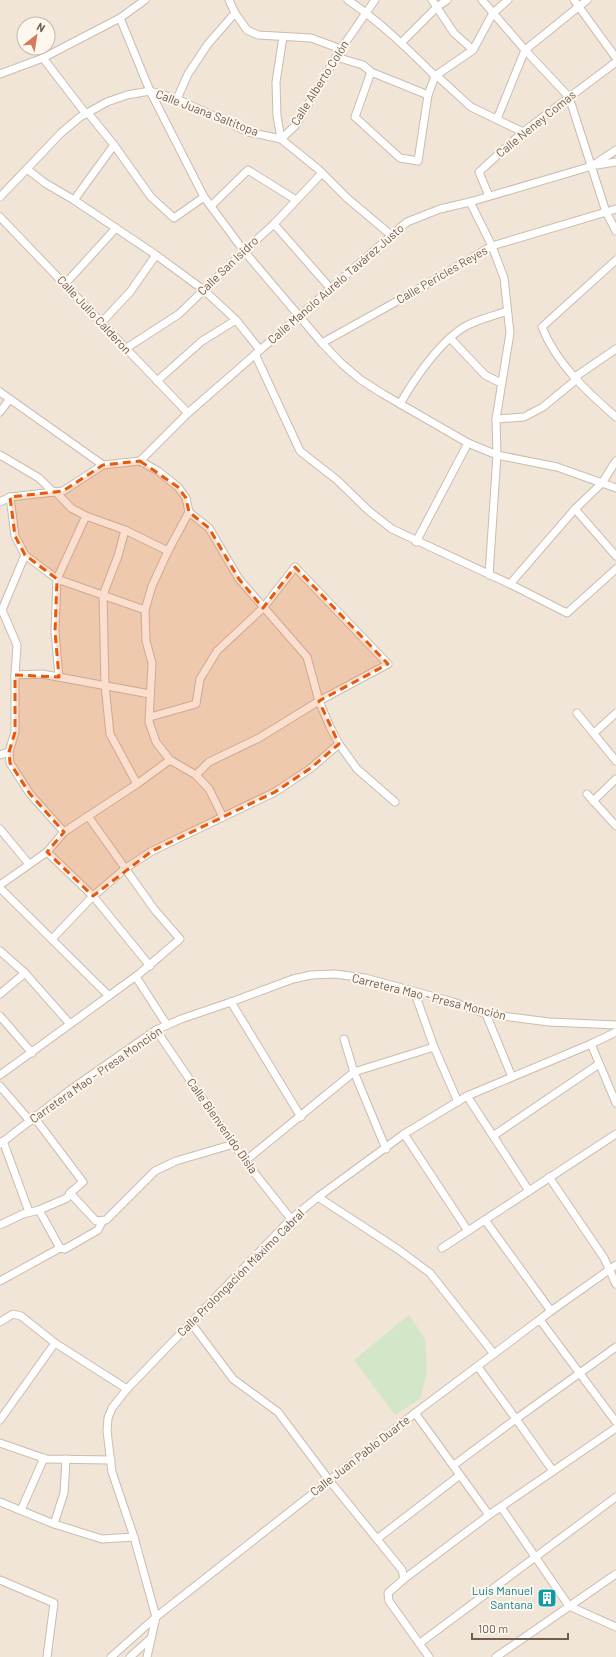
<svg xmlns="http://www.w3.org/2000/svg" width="616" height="1657" font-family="Barlow,sans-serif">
	<rect width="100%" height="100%" fill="#faf3e8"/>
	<path fill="#f1e5d7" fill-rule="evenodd" d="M 0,0 L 616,0 L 616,1657 L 0,1657 ZM 24,24 L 48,24 L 48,48 L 24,48 Z"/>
	<polygon fill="#d3e6c8" points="409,1315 425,1339 427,1370 421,1398 395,1415 354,1360"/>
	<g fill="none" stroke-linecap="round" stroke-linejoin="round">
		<defs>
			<g id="minor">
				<polyline points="229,0 235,13 247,30 258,35 311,38 341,49"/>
				<path d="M 348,0 C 380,22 407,48 435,76"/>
				<polyline points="432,0 454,33 473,50"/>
				<polyline points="482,0 525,50 569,97 606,212 616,231"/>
				<polyline points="574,0 616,58"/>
				<polyline points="120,18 150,91 204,197 244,251 322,343 341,363 361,380 383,394 468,443 497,455 557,467 616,488"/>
				<polyline points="402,42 437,7 447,0"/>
				<polyline points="336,57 363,65 371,72 428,95"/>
				<polyline points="43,58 86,114"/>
				<polyline points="371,72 355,117 400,158 418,161 428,95 435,76 473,50 493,13 508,0"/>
				<polyline points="0,74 43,58 120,18 145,0"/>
				<polyline points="436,75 471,107 523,132"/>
				<polyline points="177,99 188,74 208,44 235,13"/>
				<polyline points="88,113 114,145 151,197 174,218 204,197"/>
				<polyline points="497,119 525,50 587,0"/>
				<polyline points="281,139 296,125 341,49 375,0"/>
				<polyline points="281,139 277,116 276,82 283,37"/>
				<polyline points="597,165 616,162"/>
				<polyline points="27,169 45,183 74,200 156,255 205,291 236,320 260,350"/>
				<polyline points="489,196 479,172 523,132 616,62"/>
				<polyline points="0,197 61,133 80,117 107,102 127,95 150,91 177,99 248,132 281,139 318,169 347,198 391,235"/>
				<polyline points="74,200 114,145"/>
				<polyline points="470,202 492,246 504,278 510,333 496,419 497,455 489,575"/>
				<polyline points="211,206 248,170 296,200"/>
				<polyline points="0,217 188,413"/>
				<polyline points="274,224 331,289"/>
				<path d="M 616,260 L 542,327 C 556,363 587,392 616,417"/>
				<polyline points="65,284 116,228"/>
				<polyline points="101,323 130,292 156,255"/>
				<polyline points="450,338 485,375 501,383"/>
				<polyline points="322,343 410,294 492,246 616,209"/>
				<polyline points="125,349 179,314 244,251 274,224 322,173"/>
				<polyline points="255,354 300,451 337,480 369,511 392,529 510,584 567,613 616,569"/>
				<polyline points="575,377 616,349"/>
				<polyline points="157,381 202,341 236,320"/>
				<polyline points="0,392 103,465"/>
				<path d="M 400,404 C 414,379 441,340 466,326 C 479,319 494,316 507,311"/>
				<polyline points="0,412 9,400"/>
				<polyline points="496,419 524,417 543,407 577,379"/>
				<polyline points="0,455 39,478 53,492"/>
				<polyline points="140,461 188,413 407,222 440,209 470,202 592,166 616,150"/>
				<polyline points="56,492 71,508 86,516 125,530 168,551"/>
				<polyline points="10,497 15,536 25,555 57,579 145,610"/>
				<polyline points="0,502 10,497 63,491 103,465 140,461 158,471 178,487 186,498 189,512 168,551 152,586 145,610 146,641 152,663 149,722 156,742 170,760 196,775 209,789 223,817"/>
				<polyline points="575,509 616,556"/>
				<polyline points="189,512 209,528 239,579 307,657 319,701 330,727 339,744 357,769 395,802"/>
				<polyline points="125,530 118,556 103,595 105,685 110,734 137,784"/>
				<polyline points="416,542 468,443"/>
				<polyline points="25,555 2,610 17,645 15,675 15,732 9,752 10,763 30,794 64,832"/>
				<polyline points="510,584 575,509 602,483 616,461"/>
				<polyline points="15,675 42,674 150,694"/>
				<polyline points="59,677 55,632 57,579 86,516"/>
				<polyline points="577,713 616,761"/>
				<polyline points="150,717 196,704 200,679 217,651 263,608 295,567 388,664 319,701 259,738 209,762 196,775"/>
				<polyline points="594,733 616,713"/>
				<polyline points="0,755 9,752"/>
				<polyline points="587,794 616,826"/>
				<polyline points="593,801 616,779"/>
				<polyline points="0,829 29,864"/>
				<polyline points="47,852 93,896 150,966"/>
				<polyline points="0,885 47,852 64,832 137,784 170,760"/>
				<polyline points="0,888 109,996"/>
				<polyline points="52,939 93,896 126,868 152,851 275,792 311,768 339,744"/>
				<polyline points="0,951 25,973 70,1024"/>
				<polyline points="136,977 167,1025"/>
				<polyline points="414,991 434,1047 458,1102"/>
				<polyline points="0,994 25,973"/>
				<polyline points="231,1002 301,1117"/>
				<polyline points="486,1014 512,1077"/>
				<polyline points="0,1016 32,1053"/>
				<polyline points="156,1030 245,1161 291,1219"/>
				<polyline points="344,1039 354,1072 386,1149"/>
				<polyline points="591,1044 616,1103"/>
				<polyline points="0,1075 139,974 180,939 154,909 88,816"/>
				<polyline points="0,1086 30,1121"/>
				<polyline points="467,1096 529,1191"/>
				<polyline points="404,1134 468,1231"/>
				<polyline points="493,1136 599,1064"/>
				<polyline points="3,1141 29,1212"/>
				<polyline points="0,1144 70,1090 156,1030 181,1019 231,1002 293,979 311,975 335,974 365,978 453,1002 486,1014 549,1022 616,1025"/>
				<polyline points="245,1161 354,1072 434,1047"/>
				<polyline points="549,1177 604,1258 616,1284"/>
				<polyline points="70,1193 96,1221 106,1220 155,1171 176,1161 234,1144"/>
				<polyline points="318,1197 399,1250 430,1273 494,1354"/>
				<polyline points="39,1210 60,1248 65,1249 98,1230 102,1222"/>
				<polyline points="485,1220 551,1311"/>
				<polyline points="0,1225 23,1214 39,1210 67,1198 70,1193 83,1182 34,1117"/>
				<polyline points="442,1248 616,1134"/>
				<polyline points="0,1281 60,1248"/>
				<polyline points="540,1320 616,1422"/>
				<polyline points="0,1322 13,1314 21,1316 55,1343 127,1389"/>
				<polyline points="191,1323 233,1379 278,1412 329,1480 402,1570 404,1579 388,1593 389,1601 429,1657"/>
				<polyline points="415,1413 489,1515"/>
				<polyline points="0,1420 55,1343"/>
				<polyline points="0,1443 46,1459 111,1460"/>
				<polyline points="454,1465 516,1419 478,1367"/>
				<polyline points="553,1471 516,1419 616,1347"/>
				<polyline points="0,1502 54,1524 102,1539 134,1537"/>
				<polyline points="501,1507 569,1606 616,1627"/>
				<polyline points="21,1510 44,1458"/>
				<polyline points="54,1524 64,1493 66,1459"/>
				<polyline points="377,1539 460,1475"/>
				<polyline points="404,1579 489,1515 616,1428"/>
				<polyline points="0,1580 54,1603 47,1657"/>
				<polyline points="420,1643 616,1497"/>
				<polyline points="111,1657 156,1617 415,1413 551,1311 616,1265"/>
				<polyline points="130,1657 151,1638"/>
				<polyline points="147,1657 156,1617 134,1537 112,1472 107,1431 108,1418 112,1408 127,1389 291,1219 318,1197 404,1134 467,1096 591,1044 616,1032"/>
				<polyline points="496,1657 616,1574"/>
			</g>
		</defs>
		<use href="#minor" stroke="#cbbcaf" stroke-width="9"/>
		<use href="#minor" stroke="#fff" stroke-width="7"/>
	</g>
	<path fill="#e8590c" fill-opacity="0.2" stroke="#e8590c" stroke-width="3" stroke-dasharray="8 5" stroke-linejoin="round" d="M 140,461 L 178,487 L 186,498 L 189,512 L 209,528 L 239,579 L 263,608 L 295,567 L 388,664 L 319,701 L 339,744 L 311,768 L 275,792 L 152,851 L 93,896 L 47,852 L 64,832 L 30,794 L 10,763 L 9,752 L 15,732 L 15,675 L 59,677 L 55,632 L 57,579 L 25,555 L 15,536 L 10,497 L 63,491 L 103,465 Z"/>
	<defs>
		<symbol id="building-square" viewBox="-11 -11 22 22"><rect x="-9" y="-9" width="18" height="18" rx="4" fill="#0f9aa8" stroke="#fdf7ee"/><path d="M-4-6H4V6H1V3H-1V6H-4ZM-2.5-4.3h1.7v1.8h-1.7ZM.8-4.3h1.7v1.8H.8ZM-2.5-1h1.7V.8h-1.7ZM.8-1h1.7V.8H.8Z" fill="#fff"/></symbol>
	</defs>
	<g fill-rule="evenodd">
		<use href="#building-square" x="536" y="1587" width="22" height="22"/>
	</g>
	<g text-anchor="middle" stroke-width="4" stroke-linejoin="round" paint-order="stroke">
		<g font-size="12" fill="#715c4f" stroke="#fdf7ee">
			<text transform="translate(320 83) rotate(-58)" y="4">Calle Alberto Colón</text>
			<text transform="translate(207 113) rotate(21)" y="4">Calle Juana Saltitopa</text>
			<text transform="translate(536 124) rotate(-39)" y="4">Calle Neney Comas</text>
			<text transform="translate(228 266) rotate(-44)" y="4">Calle San Isidro</text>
			<text transform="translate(442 275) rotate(-30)" y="4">Calle Pericles Reyes</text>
			<text transform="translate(336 284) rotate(-41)" y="4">Calle Manolo Aurelo Tavárez Justo</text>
			<text transform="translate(94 315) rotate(47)" y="4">Calle Julio Calderon</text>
			<text transform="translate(429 997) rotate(14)" y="4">Carretera Mao - Presa Monción</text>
			<text transform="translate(96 1075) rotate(-35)" y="4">Carretera Mao - Presa Monción</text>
			<text transform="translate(222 1126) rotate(55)" y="4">Calle Bienvenido Disla</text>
			<text transform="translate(241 1273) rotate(-45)" y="4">Calle Prolongación Máximo Cabral</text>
			<text transform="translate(360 1456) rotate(-38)" y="4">Calle Juan Pablo Duarte</text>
		</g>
		<g font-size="12" fill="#0d838f" stroke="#fdf7ee" text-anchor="end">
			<text x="533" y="1595">Luis Manuel<tspan x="533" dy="14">Santana</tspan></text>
		</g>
	</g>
	<g transform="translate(36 36) rotate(30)"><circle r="19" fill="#fdf7ee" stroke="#c5b9ae"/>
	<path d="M0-3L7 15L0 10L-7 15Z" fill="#d5795c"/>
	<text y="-6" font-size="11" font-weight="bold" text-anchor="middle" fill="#715c4f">N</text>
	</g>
	<path d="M472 1633v6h96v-6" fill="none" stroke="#715c4f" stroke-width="2"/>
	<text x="478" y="1633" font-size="12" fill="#715c4f" stroke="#fdf7ee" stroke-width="3" paint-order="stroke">100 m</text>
</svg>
